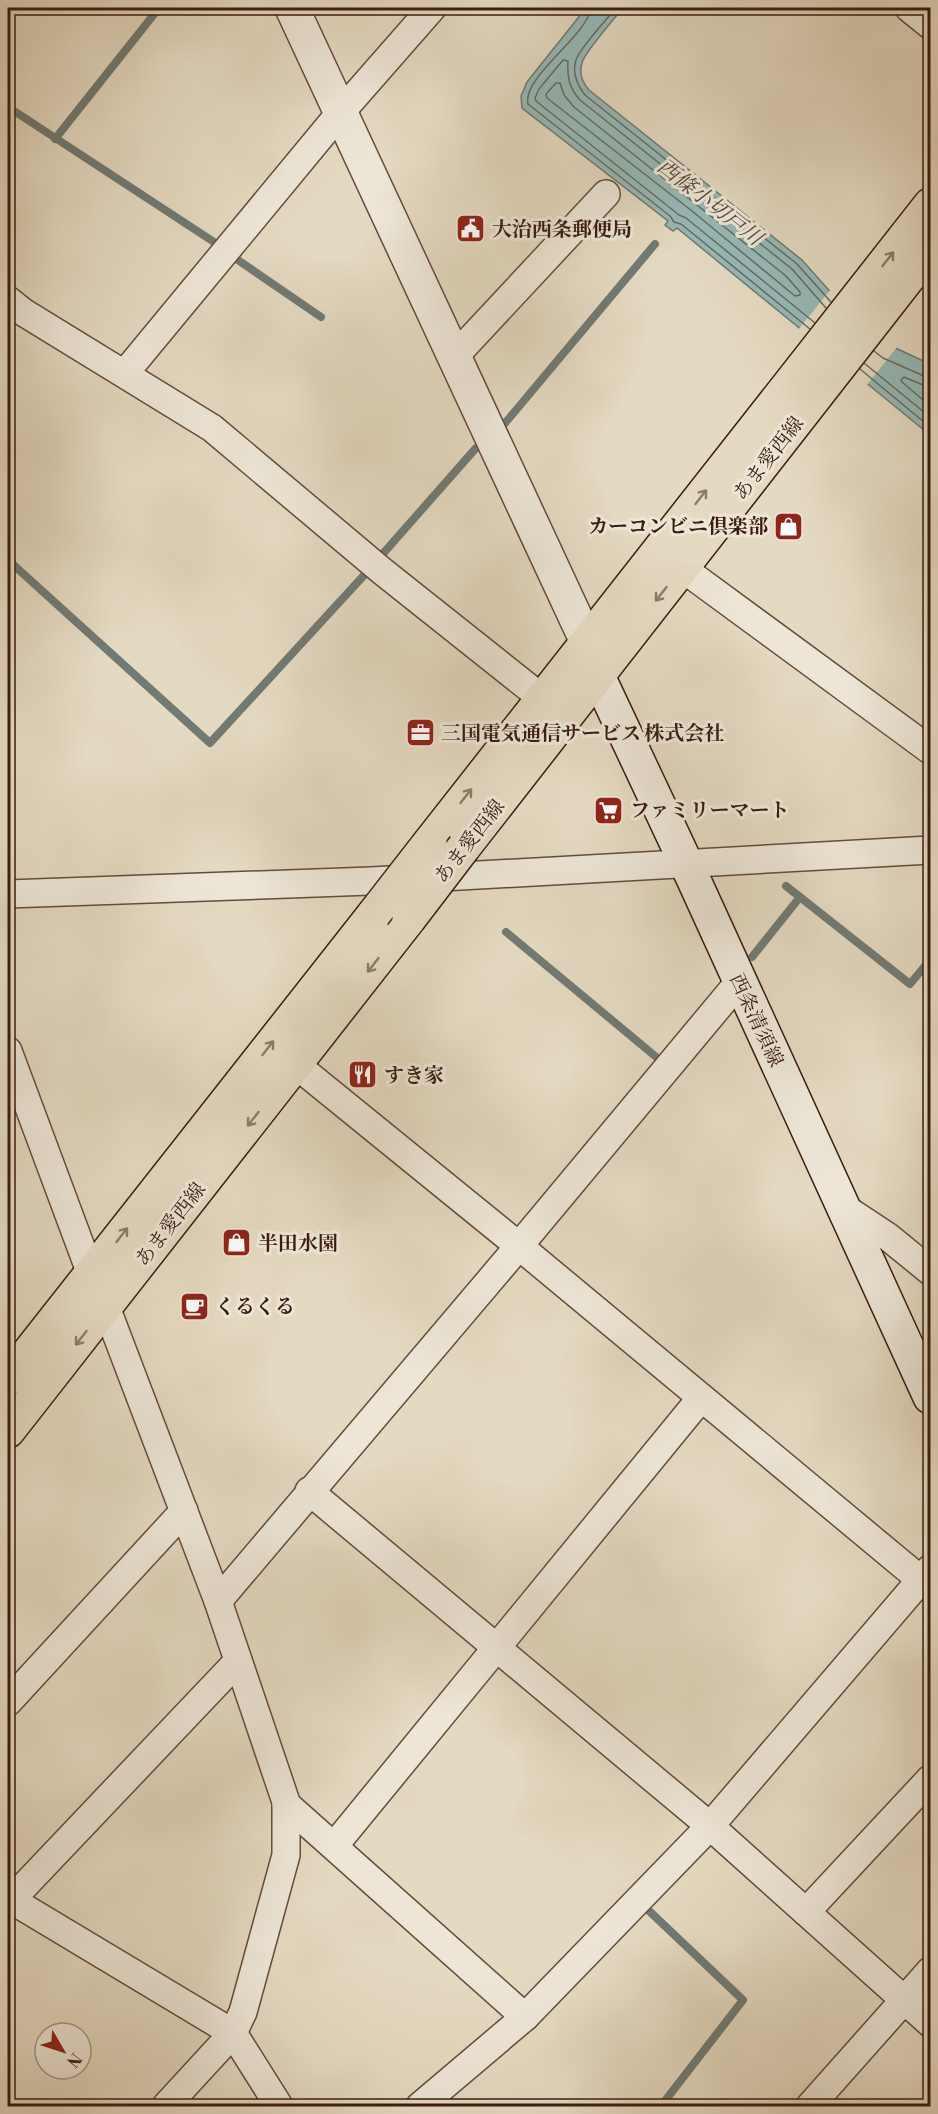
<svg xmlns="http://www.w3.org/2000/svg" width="938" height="2114" font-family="'Libre Bodoni','Noto Serif JP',serif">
	<rect width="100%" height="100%" fill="#e4d9c1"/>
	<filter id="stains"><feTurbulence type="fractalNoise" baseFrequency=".00333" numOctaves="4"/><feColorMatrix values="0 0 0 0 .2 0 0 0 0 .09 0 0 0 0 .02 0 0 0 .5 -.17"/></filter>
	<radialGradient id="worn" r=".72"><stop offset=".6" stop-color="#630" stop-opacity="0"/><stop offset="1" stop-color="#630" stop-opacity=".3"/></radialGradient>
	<path fill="#96b9b7" stroke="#717a74" stroke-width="1.5" d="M 586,8 L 623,8 C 615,18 584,53 582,63 C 579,73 582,82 589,90 L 802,260 L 842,305 L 889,345 L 930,364 L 930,435 L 677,228 L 673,231 L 665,225 L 668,221 L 522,108 L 521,96 L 527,82 Z"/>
	<polygon fill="#e4d9c1" points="831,289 844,303 890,343 898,346 866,386 798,330"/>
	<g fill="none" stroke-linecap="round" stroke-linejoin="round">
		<g stroke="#686a63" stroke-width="1.5">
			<path d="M 591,8 C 587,36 522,77 528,104 L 670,216 L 674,222 L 681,224 L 810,329"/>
			<path d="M 616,8 C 607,19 579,49 576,60 C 572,73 577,85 585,95 L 797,264 L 831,302"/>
			<polygon points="556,83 560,83 564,95 574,107 786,276 800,292 800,295 795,296 692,211 547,98 546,94"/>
			<path d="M 815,323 L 686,218 L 679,215 L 536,101 L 535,98 L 539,89 L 563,60 L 568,61 C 567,77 569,88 580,100 L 792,269 L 826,308"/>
			<polyline points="874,351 883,358 924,376 930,377"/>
			<polyline points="864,363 930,417"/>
			<polyline points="860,369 930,427"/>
			<polyline points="930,386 923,385 904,377 901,380 902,382 930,406"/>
		</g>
		<g stroke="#717a74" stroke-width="8">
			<polyline points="8,107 217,244"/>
			<polyline points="55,139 159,8"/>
			<polyline points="232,256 321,317"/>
			<polyline points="501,428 655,244"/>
			<polyline points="380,557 476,448"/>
			<polyline points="8,560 210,743 367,572"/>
			<polyline points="786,886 910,984 930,960"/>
			<polyline points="506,932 661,1061"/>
			<polyline points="752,957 800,897"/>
			<polyline points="646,1908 743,2000 661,2106"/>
		</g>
		<defs>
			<g id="minor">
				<polyline points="909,8 930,25"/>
				<polyline points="8,300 23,312 212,428 382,571 543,699"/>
				<polyline points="454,357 606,194"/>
				<polyline points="125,373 340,113 432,8"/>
				<polyline points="682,568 930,750"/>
				<polyline points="8,894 371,881 930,850"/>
				<polyline points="8,1051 91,1274"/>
				<polyline points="295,1064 519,1246 921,1580"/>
				<polyline points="843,1207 887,1236 930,1271"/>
				<polyline points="106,1307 218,1601 286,1802 286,1855 243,2012 233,2033 166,2106"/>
				<polyline points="309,1491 710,1826 930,2023"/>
				<polyline points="218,1601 519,1246 739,982"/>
				<polyline points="8,1702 184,1511"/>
				<polyline points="286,1804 525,2017"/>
				<polyline points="334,1846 701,1398"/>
				<polyline points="8,1898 233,2033 279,2106"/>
				<polyline points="11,1900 238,1661"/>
				<polyline points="806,1912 930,1779"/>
				<polyline points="420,2106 525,2017 710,1826 930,1569"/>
				<polyline points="810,2106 930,1971"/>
			</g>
			<polyline id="tertiary" points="292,8 587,642"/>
			<polyline id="secondary" points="590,651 598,676 692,876 930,1397"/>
			<g id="primary">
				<polyline points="430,842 930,205"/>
				<polyline points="464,847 930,250"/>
				<polyline points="8,1379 374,914"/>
				<polyline points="8,1431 409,919"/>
			</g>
		</defs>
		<use href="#minor" stroke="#644b3c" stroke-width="30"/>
		<use href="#tertiary" stroke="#644b3c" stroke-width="36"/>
		<use href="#secondary" stroke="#3a1c0f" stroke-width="36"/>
		<use href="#primary" stroke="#3a1c0f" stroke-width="36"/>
		<use href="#minor" stroke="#ede6d7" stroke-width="27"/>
		<use href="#tertiary" stroke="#ede6d7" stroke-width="33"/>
		<use href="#secondary" stroke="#ede6d7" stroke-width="33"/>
		<use href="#primary" stroke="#e4d9c1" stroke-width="33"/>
		<defs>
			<g id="primary-bridge">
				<polyline points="374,914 430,842"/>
				<polyline points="409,919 464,847"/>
			</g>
		</defs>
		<use href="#primary-bridge" stroke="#3a1c0f" stroke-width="36" stroke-linecap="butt"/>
		<use href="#primary-bridge" stroke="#e4d9c1" stroke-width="33"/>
	</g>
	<defs><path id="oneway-shaft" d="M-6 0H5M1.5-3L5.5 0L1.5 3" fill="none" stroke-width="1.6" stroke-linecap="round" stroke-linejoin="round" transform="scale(1.5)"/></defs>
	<g stroke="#8f7a68">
		<use href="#oneway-shaft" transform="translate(888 259) rotate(-52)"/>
		<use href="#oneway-shaft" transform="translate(701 497) rotate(-52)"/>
		<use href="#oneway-shaft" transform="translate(661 594) rotate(128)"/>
		<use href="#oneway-shaft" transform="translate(466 796) rotate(-52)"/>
		<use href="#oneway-shaft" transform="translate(373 965) rotate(128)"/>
		<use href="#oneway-shaft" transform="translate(268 1048) rotate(-52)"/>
		<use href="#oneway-shaft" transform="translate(253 1119) rotate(128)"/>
		<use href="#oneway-shaft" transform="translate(122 1235) rotate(-52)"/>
		<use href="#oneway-shaft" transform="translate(81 1338) rotate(128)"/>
	</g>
	<defs>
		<symbol id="civic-square" viewBox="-11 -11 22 22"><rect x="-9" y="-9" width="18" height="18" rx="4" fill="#8f2418" stroke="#ede6d7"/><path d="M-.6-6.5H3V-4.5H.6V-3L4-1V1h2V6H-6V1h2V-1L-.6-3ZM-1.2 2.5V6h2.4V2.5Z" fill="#fff"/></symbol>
		<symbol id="shop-square" viewBox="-11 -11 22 22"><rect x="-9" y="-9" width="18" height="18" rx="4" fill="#8f2418" stroke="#ede6d7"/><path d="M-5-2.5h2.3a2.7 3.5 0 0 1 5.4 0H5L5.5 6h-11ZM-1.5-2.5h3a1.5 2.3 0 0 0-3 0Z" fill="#fff"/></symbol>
		<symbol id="office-square" viewBox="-11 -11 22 22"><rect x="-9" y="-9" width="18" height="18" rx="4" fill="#8f2418" stroke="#ede6d7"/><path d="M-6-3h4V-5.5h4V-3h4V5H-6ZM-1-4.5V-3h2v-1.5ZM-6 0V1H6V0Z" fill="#fff"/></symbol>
		<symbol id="supermarket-square" viewBox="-11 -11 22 22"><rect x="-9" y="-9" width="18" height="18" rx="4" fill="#8f2418" stroke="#ede6d7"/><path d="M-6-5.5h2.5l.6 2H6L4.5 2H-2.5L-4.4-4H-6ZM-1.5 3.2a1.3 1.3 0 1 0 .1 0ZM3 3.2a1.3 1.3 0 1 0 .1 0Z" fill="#fff"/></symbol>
		<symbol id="restaurant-square" viewBox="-11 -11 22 22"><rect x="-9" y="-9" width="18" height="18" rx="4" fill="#8f2418" stroke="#ede6d7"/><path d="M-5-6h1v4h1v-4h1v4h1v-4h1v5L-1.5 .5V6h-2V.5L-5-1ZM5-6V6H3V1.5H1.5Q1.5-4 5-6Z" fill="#fff"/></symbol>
		<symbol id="cafe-square" viewBox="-11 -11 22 22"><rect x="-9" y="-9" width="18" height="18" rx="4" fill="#8f2418" stroke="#ede6d7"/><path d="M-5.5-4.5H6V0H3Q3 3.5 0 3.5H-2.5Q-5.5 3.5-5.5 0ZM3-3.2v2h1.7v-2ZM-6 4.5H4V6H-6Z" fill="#fff"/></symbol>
	</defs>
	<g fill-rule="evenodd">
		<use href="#civic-square" x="454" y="212" width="33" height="33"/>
		<use href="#shop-square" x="772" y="510" width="33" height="33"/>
		<use href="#office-square" x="404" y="716" width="33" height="33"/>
		<use href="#supermarket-square" x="592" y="794" width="33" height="33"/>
		<use href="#restaurant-square" x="346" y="1058" width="33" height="33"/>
		<use href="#shop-square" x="220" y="1226" width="33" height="33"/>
		<use href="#cafe-square" x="178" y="1290" width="33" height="33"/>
	</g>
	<g text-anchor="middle" stroke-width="6" stroke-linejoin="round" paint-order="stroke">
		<g font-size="20" font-weight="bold" fill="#3a1c0f" stroke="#ede6d7" text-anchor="start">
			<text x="492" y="236">大治西条郵便局</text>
			<text x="768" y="533" text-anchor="end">カーコンビニ倶楽部</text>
			<text x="441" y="740">三国電気通信サービス 株式会社</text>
			<text x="630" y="817">ファミリーマート</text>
			<text x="384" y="1082">すき家</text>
			<text x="258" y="1250">半田水園</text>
			<text x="215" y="1313">くるくる</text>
		</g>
		<g font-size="20" fill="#3a1c0f" stroke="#ede6d7">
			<text transform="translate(768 458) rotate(-52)" y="7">あま愛西線</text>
			<text transform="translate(469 841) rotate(-52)" y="7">あま愛西線</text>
			<text transform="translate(757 1020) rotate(65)" y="7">西条清須線</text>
			<text transform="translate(170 1224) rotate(-52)" y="7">あま愛西線</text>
		</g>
		<g font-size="21" font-style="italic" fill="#564b41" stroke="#ede6d7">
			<text transform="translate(710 202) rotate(38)" y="7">西條小切戸川</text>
		</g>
	</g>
	<rect width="938" height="2114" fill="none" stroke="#e4d9c1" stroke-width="30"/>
	<rect x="9" y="9" width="920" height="2096" fill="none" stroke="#3a1c0f" stroke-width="3"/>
	<rect x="15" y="15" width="908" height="2084" fill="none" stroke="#3a1c0f" stroke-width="1.5"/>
	<g transform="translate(63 2051) rotate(129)"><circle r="28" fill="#ede6d7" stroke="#a59587" stroke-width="1.5"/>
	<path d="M0-4.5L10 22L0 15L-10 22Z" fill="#8f2418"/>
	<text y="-9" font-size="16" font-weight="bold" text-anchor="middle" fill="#3a1c0f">N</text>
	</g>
	<rect width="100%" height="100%" filter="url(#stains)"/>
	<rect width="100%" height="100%" fill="url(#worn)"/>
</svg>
